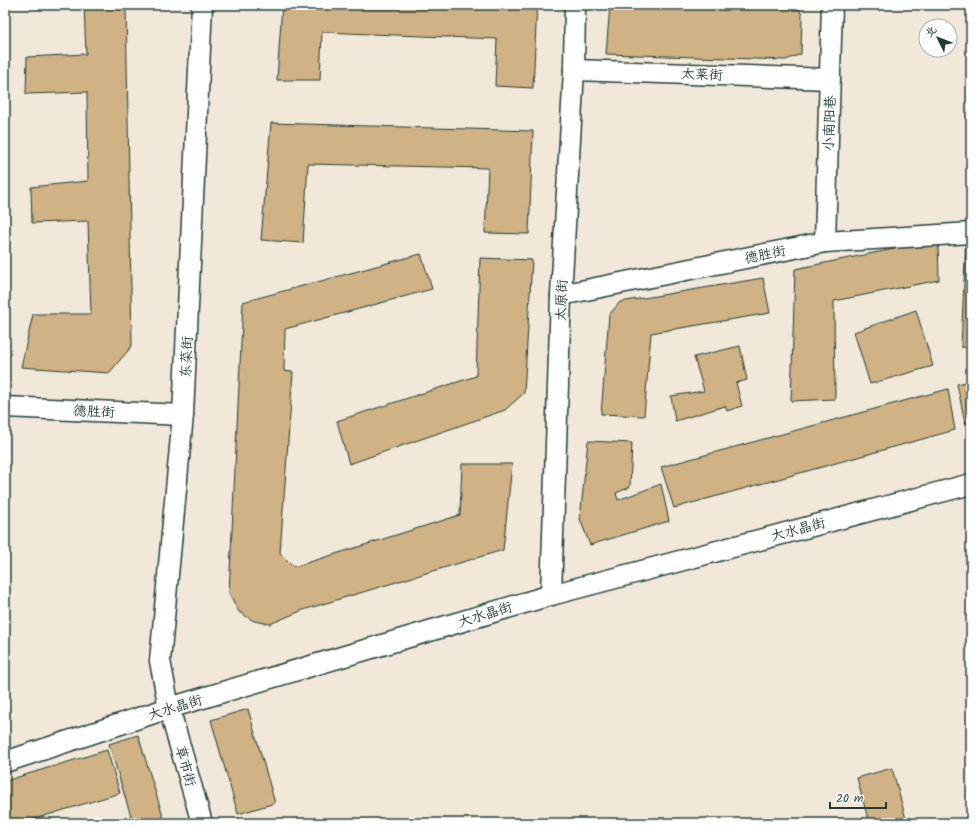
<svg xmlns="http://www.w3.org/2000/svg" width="976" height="828" font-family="Kalam,'LXGW WenKai TC',sans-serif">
	<rect width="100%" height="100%" fill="#f1e8da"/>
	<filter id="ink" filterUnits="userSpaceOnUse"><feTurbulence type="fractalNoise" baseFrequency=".025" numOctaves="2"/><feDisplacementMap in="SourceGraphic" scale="8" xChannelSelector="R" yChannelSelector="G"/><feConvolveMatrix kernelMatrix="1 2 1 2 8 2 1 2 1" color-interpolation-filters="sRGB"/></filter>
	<g filter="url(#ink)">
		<g fill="#d0b284" stroke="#1f3d34">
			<polygon points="84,5 126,5 132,346 109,373 21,367 33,314 91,314 88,221 32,223 31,187 88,181 87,92 26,94 27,57 86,54"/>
			<polygon points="282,5 537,5 533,88 495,86 497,39 322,32 320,80 277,80"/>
			<polygon points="610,5 795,5 799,8 802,16 801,54 786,60 606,54"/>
			<polygon points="271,123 533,131 529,234 485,233 488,168 308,164 303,243 261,240"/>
			<polygon points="966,238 971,238 971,348 961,347"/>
			<polygon points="938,240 939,280 834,301 835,399 791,401 795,269"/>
			<polygon points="421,254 432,289 285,329 284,371 293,372 280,553 294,567 460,515 462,464 512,464 503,550 303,610 270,624 254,621 239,612 229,593 243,302"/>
			<polygon points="480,258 532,260 524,393 505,410 349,464 337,421 476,376"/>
			<polygon points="763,278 770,313 651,333 644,416 601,414 609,315 620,302"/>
			<polygon points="916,310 933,366 870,384 854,332"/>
			<polygon points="740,346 747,380 736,383 742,406 727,411 725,406 675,421 671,396 704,391 694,357"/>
			<polygon points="971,381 971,422 965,423 957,384"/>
			<polygon points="948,389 955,430 674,508 661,467"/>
			<polygon points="588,441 632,443 630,487 616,493 618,500 661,484 669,521 590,545 580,519"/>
			<polygon points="248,709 275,803 238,814 211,720"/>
			<polygon points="138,735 165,823 133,823 109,744"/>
			<polygon points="107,750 120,793 21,823 5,823 5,781"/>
			<polygon points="892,768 907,823 869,823 857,778"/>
		</g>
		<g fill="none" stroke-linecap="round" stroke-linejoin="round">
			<defs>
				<g id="minor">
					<polyline points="574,70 830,79"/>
					<polyline points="825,242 832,5"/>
					<polyline points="561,295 825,242 971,233"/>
					<polyline points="5,407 183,415"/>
					<polyline points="551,595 561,295 574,70 575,5"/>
					<polyline points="5,762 169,708 551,595 971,484"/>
					<polyline points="202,823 169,708 160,661 183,415 202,5"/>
				</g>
			</defs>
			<use href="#minor" stroke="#1f3d34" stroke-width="23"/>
			<use href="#minor" stroke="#fff" stroke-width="20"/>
		</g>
	</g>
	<g text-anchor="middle" stroke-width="3" stroke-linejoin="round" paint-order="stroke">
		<g font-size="14" fill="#1f3d34" stroke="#fff">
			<text transform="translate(702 74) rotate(2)" y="5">太莱街</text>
			<text transform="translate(829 123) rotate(-88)" y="5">小南阳巷</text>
			<text transform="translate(765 254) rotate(-11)" y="5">德胜街</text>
			<text transform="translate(561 300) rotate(-88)" y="5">太原街</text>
			<text transform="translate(186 357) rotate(-87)" y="5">东菜街</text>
			<text transform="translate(94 411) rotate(3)" y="5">德胜街</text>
			<text transform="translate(798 529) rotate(-15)" y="5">大水晶街</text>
			<text transform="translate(485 614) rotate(-17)" y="5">大水晶街</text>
			<text transform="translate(175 707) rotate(-17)" y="5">大水晶街</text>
			<text transform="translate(186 766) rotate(74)" y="5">草市街</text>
		</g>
	</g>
	<rect width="976" height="828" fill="none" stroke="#fff" stroke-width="20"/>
	<rect x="10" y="10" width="956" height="808" fill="none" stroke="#1f3d34" stroke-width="1.5" filter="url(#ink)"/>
	<g transform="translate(938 38) rotate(313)"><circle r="19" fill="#ffffff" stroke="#a5b1ae"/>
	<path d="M0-3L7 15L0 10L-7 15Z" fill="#1f3d34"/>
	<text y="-6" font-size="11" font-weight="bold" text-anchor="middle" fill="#1f3d34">北</text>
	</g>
	<path d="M830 802v6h56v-6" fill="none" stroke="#1f3d34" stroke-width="2"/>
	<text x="836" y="802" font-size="12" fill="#1f3d34" stroke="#ffffff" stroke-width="3" paint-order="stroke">20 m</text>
</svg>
